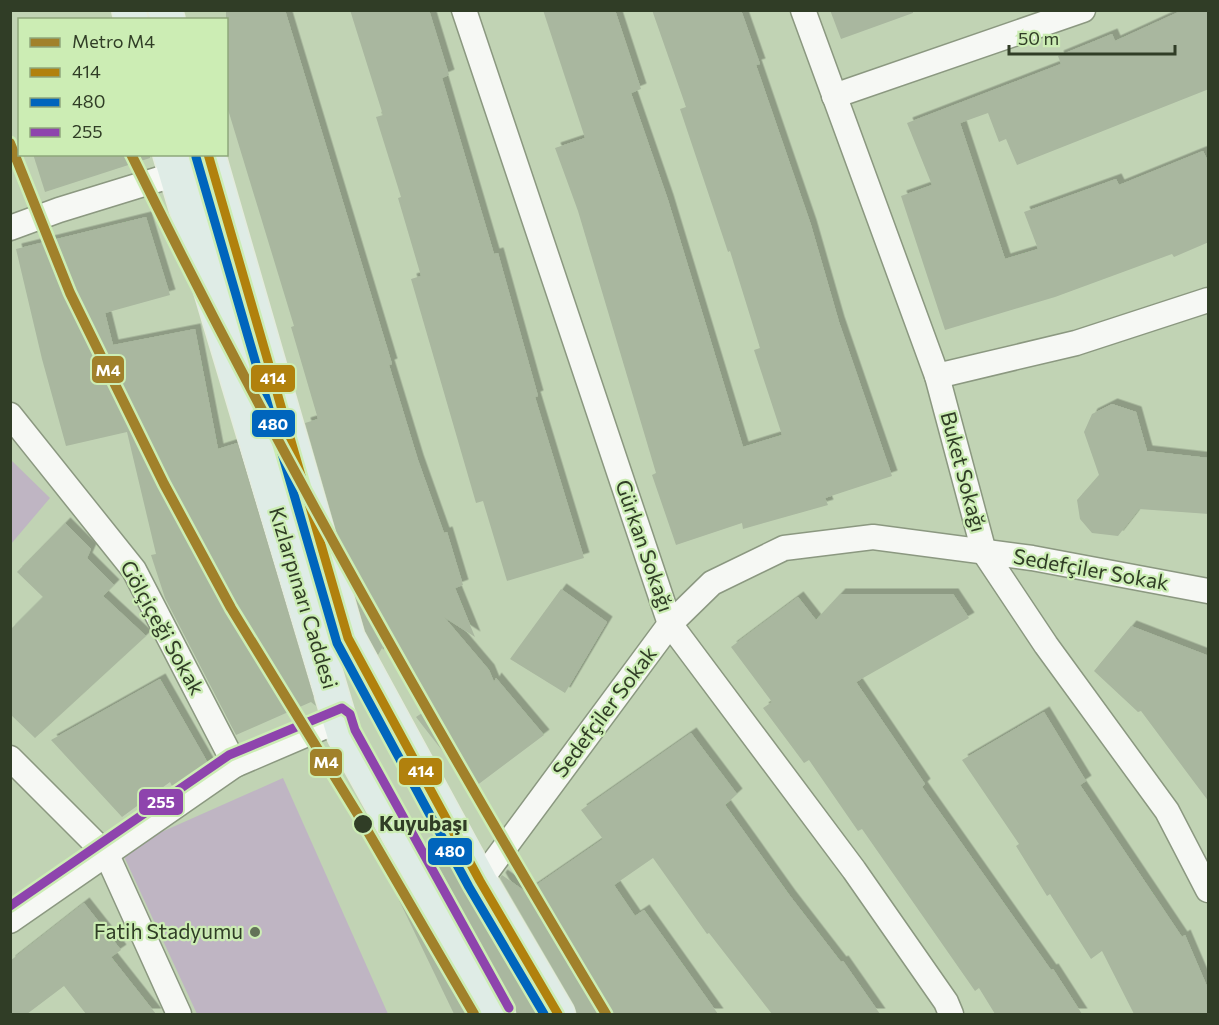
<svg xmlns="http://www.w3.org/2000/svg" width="1219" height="1025" font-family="Commissioner,sans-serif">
	<defs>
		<filter id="shadow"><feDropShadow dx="5.5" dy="-5.5" stdDeviation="0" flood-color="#0004"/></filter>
	</defs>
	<rect width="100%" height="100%" fill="#c1d3b4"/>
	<g fill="#bfb5c3">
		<polygon points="11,460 50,498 11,544"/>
		<polygon points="283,778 388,1014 197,1014 121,850"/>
	</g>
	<g fill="#a9b79f" filter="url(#shadow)">
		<polygon points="226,10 285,10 392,364 389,365 418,460 444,533 447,532 463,585 455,588 475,637 444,617 489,670 494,682 496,678 544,735 472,789 416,717 425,711 389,636 378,655 365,631 305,423 318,419 291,327 294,326 226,103"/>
		<polygon points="350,10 429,10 449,75 442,78 494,254 498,253 538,396 535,397 584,558 507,581 483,501 476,503 411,279 421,276 398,198 401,197 376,117 383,115"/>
		<polygon points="543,10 615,10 641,89 631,93 668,200 743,447 782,435 754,350 760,348 730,251 728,252 680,109 686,107 652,10 741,10 760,64 756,65 811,225 839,322 892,476 825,498 828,505 743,529 742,523 676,545 652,475 656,473 578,211 555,148 585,138"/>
		<polygon points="830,10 913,10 913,13 841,39"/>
		<polygon points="1183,10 1209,10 1209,89 1017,165 1006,139 999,142 988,113 960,123 1005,259 1038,249 1024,212 1116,179 1119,185 1203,151 1209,163 1209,242 1174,257 1172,254 1055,297 945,330 901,196 932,185 907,123 1061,64 1058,56 1112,34 1115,41"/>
		<polygon points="33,154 150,154 150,158 45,192"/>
		<polygon points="146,217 170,295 105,313 113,345 195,329 218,449 237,443 316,706 311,702 236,735 165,598 151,555 156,554 127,432 66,446 42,359 16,249"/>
		<polygon points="1112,404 1136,412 1147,451 1209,458 1209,514 1139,509 1118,536 1092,533 1080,519 1077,500 1099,475 1084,432 1092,414"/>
		<polygon points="65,523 91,549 87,558 114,585 103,596 146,636 35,738 10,714 10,630 43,597 17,572"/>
		<polygon points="561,589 607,622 565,693 510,659"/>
		<polygon points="840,594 953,594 969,618 856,682 925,784 922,787 1051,970 1053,969 1082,1014 995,1014 979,988 975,991 862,829 858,831 809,760 804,763 763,708 772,702 731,647 798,597 816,620"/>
		<polygon points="1131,626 1209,656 1209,802 1141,711 1138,712 1094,671"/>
		<polygon points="160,679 209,765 172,786 170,782 122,817 51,740"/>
		<polygon points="1044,712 1086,781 1080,785 1182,937 1185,935 1209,991 1209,1014 1134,1014 1102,951 1091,959 1050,894 1047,896 1016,846 1019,844 962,760"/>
		<polygon points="691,733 737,794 725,805 790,896 841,962 843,961 880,1014 772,1014 709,933 707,934 653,858 614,885 635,916 644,910 718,1014 577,1014 574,1005 500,878 502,875 526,892 603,839 581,810"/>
		<polygon points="446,857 464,890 537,1014 517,1014 514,1005 436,862"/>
		<polygon points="408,890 477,1014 454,1014 397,896"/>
		<polygon points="84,903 121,950 111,957 156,1014 86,1014 64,986 27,1014 10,1014 10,961"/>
	</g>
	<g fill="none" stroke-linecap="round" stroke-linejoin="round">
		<defs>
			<g id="street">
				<polyline points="464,10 670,624 854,870 946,1002 951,1014"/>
				<polyline points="803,10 937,376 984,552 1046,645 1167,811 1208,890"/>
				<polyline points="834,96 1083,10"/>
				<polyline points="10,228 59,210 176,174"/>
				<polyline points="937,376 1076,343 1208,300"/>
				<polyline points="10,415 134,570 235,765"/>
				<polyline points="10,758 107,855 179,1014"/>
				<polyline points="480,881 670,624 712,583 784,548 873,537 1032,558 1208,591"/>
				<polyline points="10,921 235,765 340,720"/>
			</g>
			<g id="primary">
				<polyline points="129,10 131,20"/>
				<polyline points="165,10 168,20"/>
				<polyline points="170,154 344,735 498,1014"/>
				<polyline points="208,154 348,638 480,881 558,1014"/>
			</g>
		</defs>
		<use href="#street" stroke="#8b9880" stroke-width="27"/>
		<use href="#primary" stroke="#e3ebdd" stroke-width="36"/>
		<use href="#street" stroke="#f6f8f4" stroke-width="24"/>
		<use href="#primary" stroke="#dfece6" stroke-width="33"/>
		<defs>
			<polyline id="bus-1" points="208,154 348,638 480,881 558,1014"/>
			<polyline id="bus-2" points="196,157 337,643 469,887 544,1014"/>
			<polyline id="bus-3" points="10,906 229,755 342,708 350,714 355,730 509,1008"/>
		</defs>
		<use href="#bus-1" stroke="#ccedb4" stroke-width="14"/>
		<use href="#bus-2" stroke="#ccedb4" stroke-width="14"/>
		<use href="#bus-3" stroke="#ccedb4" stroke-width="14"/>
		<use href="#bus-1" stroke="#b1810d" stroke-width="9"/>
		<use href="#bus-2" stroke="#0065bd" stroke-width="9"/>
		<use href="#bus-3" stroke="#8e44ad" stroke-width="9"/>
		<defs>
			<g id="metro-1">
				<polyline points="10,143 70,293 164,484 231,608 357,813 474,1014"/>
				<path d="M 131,154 C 276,449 437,733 606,1014"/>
			</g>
		</defs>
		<use href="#metro-1" stroke="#ccedb4" stroke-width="15"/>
		<use href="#metro-1" stroke="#a1812b" stroke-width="10"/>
	</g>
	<circle fill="#303d26" stroke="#ccedb4" stroke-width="2" cx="363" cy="824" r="10"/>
	<circle fill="#637258" stroke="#ccedb4" stroke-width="2" cx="255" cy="932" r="6"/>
	<g text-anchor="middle" stroke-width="4.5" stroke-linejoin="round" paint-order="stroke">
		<g font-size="21" fill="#303d26" stroke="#ccedb4">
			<text transform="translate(963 472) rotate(75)" y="7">Buket Sokağı</text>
			<text transform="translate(644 546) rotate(71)" y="7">Gürkan Sokağı</text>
			<text transform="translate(1091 570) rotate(10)" y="7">Sedefçiler Sokak</text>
			<text transform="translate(303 598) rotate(73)" y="7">Kızlarpınarı Caddesi</text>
			<text transform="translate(162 628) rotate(61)" y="7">Gölçiçeği Sokak</text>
			<text transform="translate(605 712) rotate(-53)" y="7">Sedefçiler Sokak</text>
		</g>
		<g font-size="21" font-weight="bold" fill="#303d26" stroke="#ccedb4" text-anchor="start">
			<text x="379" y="831">Kuyubaşı</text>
		</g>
		<g font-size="21" fill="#303d26" stroke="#ccedb4" text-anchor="end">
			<text x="243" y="939">Fatih Stadyumu</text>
		</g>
	</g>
	<g stroke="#ccedb4" stroke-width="2">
		<rect x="91" y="355" width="34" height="29" rx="6" fill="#a1812b"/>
		<rect x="250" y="364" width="46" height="29" rx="6" fill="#b1810d"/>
		<rect x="251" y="409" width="45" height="29" rx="6" fill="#0065bd"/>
		<rect x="309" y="748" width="34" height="29" rx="6" fill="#a1812b"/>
		<rect x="398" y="757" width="45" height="29" rx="6" fill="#b1810d"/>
		<rect x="138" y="788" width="46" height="28" rx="6" fill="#8e44ad"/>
		<rect x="427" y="837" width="46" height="29" rx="6" fill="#0065bd"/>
	</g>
	<g font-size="16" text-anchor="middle" font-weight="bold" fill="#fff">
		<text x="108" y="376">M4</text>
		<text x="273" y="384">414</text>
		<text x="273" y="430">480</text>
		<text x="326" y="768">M4</text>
		<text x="421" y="777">414</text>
		<text x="161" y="808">255</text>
		<text x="450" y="857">480</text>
	</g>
	<rect width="1219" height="1025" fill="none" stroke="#303d26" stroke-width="24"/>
	<rect x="18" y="18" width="210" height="138" fill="#ccedb4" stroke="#8ea77b" stroke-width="1.5"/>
	<rect x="30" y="38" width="30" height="9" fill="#a1812b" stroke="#8ea77b" stroke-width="1.5"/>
	<text x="72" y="48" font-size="18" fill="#303d26">Metro M4</text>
	<rect x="30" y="68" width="30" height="9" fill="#b1810d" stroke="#8ea77b" stroke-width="1.5"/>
	<text x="72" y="78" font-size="18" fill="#303d26">414</text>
	<rect x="30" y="98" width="30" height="9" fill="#0065bd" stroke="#8ea77b" stroke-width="1.5"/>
	<text x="72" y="108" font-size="18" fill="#303d26">480</text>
	<rect x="30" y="128" width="30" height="9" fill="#8e44ad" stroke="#8ea77b" stroke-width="1.5"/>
	<text x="72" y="138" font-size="18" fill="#303d26">255</text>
	<path d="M1009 45v9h166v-9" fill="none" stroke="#303d26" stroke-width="3"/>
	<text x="1018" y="45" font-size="18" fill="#303d26" stroke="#ccedb4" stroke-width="4.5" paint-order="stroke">50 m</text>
</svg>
